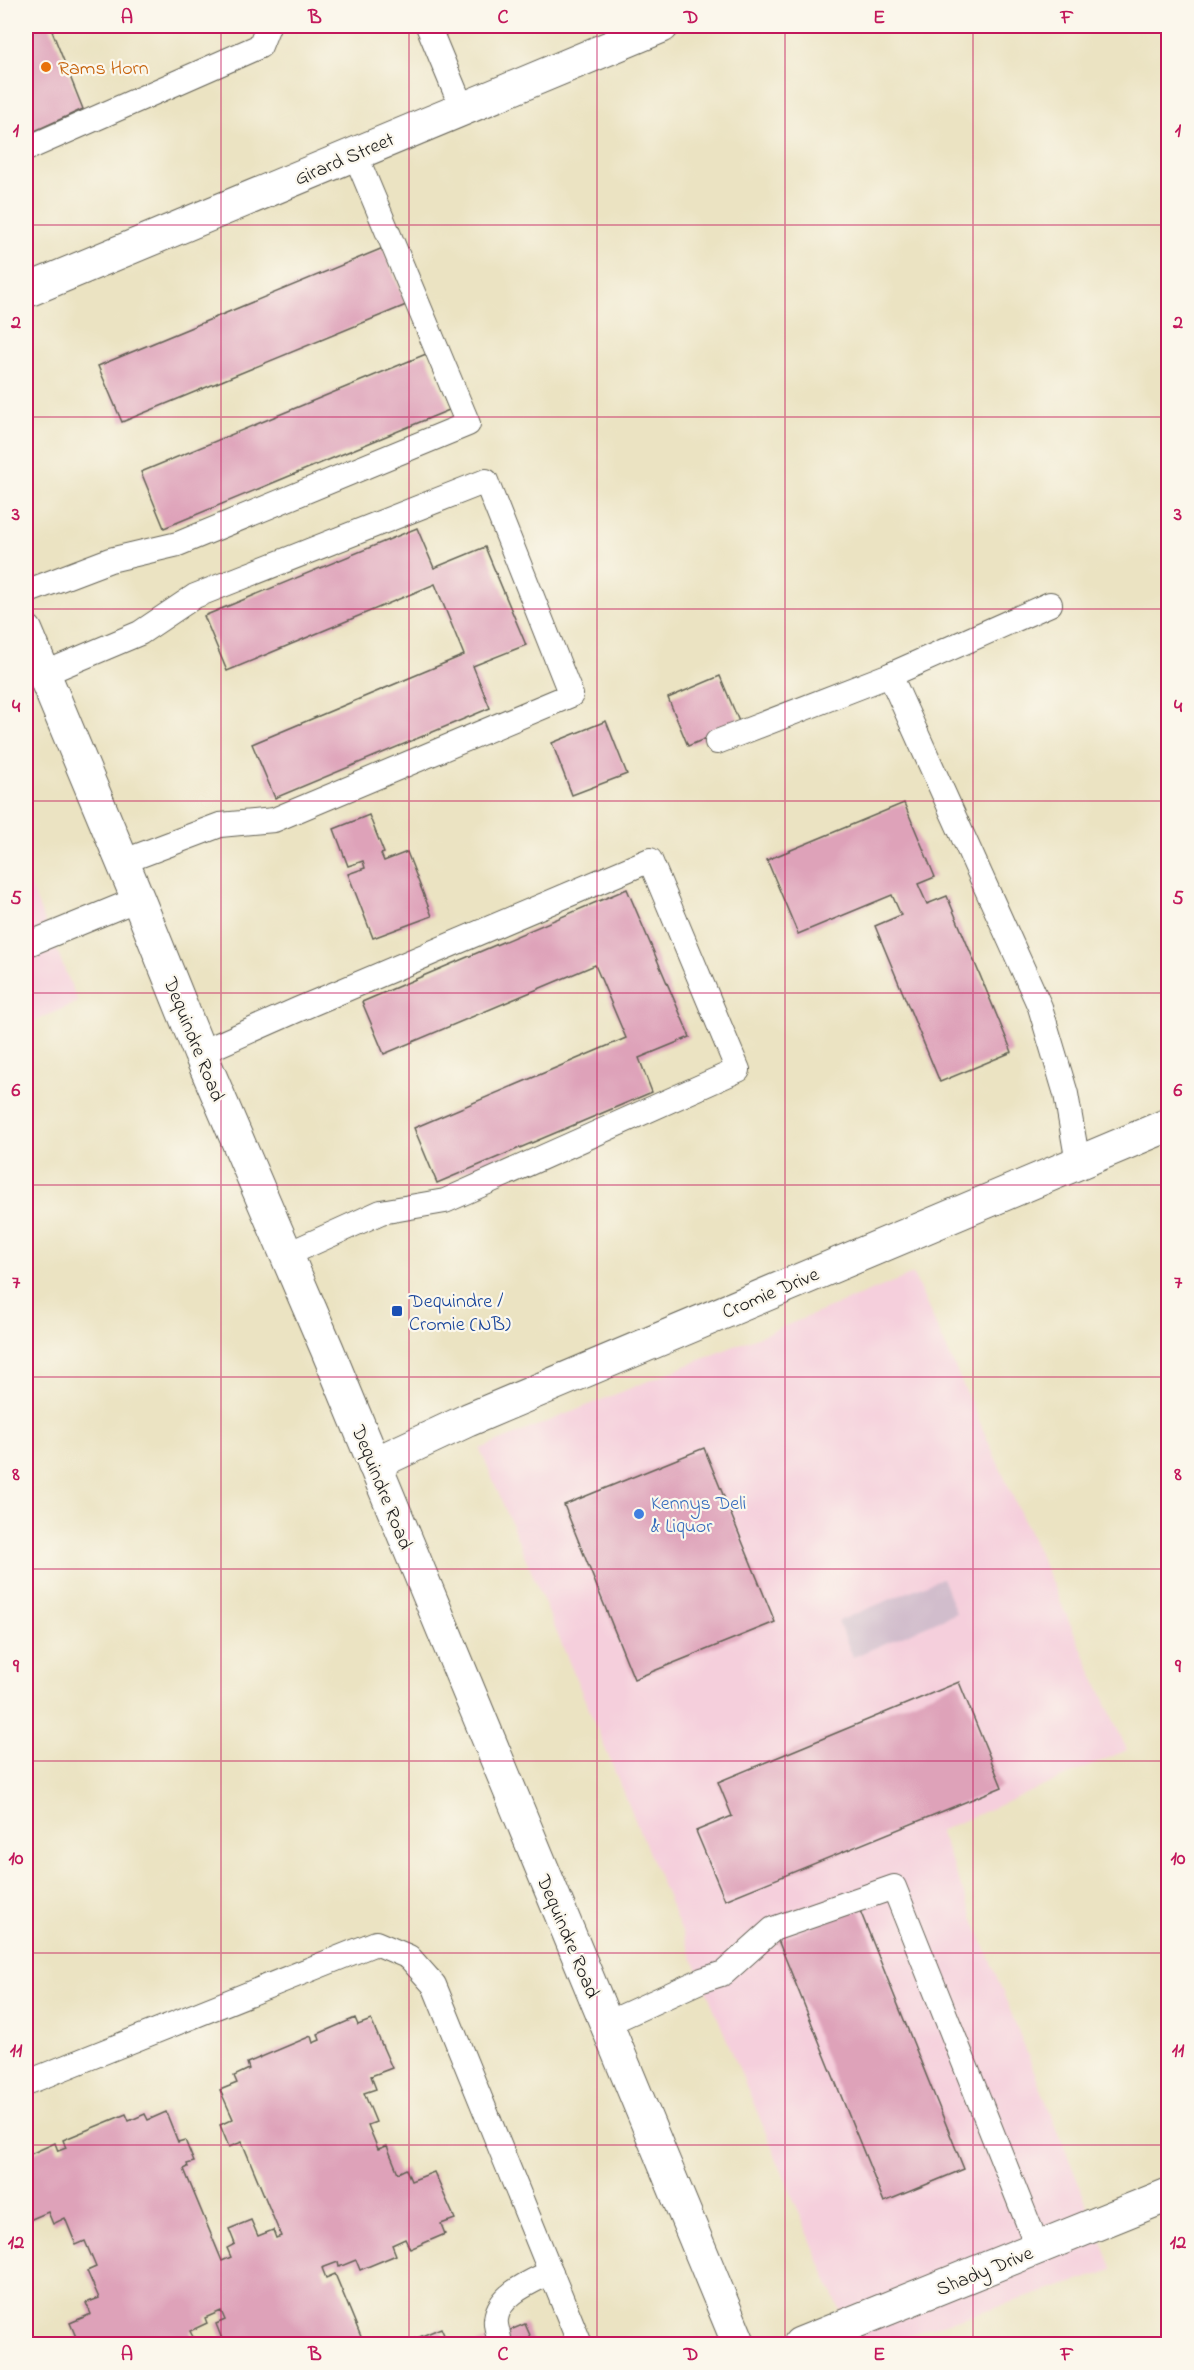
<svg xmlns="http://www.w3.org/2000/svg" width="1194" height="2370" font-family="'Indie Flower',sans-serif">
	<rect width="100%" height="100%" fill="#fbf7ec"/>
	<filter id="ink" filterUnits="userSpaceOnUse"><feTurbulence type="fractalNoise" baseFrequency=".0167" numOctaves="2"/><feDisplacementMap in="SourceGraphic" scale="12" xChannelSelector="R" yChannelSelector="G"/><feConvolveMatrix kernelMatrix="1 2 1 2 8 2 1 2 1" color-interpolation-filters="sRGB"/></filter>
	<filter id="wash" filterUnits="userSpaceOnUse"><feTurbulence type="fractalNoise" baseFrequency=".008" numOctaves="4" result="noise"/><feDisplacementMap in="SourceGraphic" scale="24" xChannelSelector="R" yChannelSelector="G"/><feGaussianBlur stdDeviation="1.35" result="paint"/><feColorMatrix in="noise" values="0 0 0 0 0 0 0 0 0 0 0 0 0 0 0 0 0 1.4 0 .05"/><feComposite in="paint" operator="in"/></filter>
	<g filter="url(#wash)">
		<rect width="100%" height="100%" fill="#ebe3c2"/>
		<g fill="#f5cfdc">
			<polygon points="26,876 78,1002 26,1025"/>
			<polygon points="913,1274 1127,1750 939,1831 1113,2270 880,2344 854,2344 480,1449"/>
		</g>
		<polygon fill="#d1bdcc" points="942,1578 956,1613 853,1657 838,1621"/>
		<g id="blocks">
			<g fill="#dea2b9">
				<polygon points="26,26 50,26 83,109 26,135"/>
				<polygon points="383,248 406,305 122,422 98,366"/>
				<polygon points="426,354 449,410 164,528 141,472"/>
				<polygon points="417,528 434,568 485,547 526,645 473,666 490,708 275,798 252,744 464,655 435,584 227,671 204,616"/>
				<polygon points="720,676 740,724 688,746 668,698"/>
				<polygon points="606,721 627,774 572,795 552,743"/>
				<polygon points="904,803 935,877 918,884 927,904 947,896 1012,1052 940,1082 875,926 901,915 892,895 798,934 767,860"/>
				<polygon points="369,815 384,853 381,854 384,861 407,852 432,916 373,938 348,874 365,868 363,861 348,866 334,829"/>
				<polygon points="627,889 690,1037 639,1058 652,1092 437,1183 414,1128 626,1038 595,965 384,1054 362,1002"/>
				<polygon points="704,1448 775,1622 634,1679 564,1505"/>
				<polygon points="959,1682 1002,1787 725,1900 696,1831 732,1816 718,1782"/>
				<polygon points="859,1908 964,2169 884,2202 778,1940"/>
				<polygon points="355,2018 358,2025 371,2020 392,2068 371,2076 376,2089 364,2093 376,2122 368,2125 378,2149 387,2146 398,2173 406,2169 411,2181 434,2172 455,2219 441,2224 445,2234 410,2249 405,2239 392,2245 396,2255 360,2270 356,2260 339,2267 338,2262 322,2268 326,2278 335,2274 364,2344 224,2344 216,2324 225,2320 221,2311 205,2318 207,2323 190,2331 194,2339 181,2344 79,2344 70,2323 91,2314 86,2303 99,2298 87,2271 96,2267 85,2241 76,2245 65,2218 53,2224 48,2212 27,2221 26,2156 55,2143 58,2151 66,2148 63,2140 126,2114 129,2121 145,2114 148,2120 166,2112 178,2142 185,2140 194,2162 187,2164 188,2167 184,2169 222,2261 231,2257 227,2248 235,2244 229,2229 251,2220 258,2236 273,2230 276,2238 281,2236 242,2142 229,2147 220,2125 233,2119 220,2090 237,2083 234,2076 249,2069 247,2063 311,2036 313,2043 320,2040 318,2034"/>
				<polygon points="525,2324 534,2344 476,2344"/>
				<polygon points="441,2328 448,2344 403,2344"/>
			</g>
		</g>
	</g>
	<g filter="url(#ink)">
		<use href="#blocks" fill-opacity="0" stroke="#646256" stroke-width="1.5"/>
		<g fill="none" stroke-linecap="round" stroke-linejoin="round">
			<defs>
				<g id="lane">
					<polyline points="428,26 462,108"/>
					<polyline points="26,149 260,46 268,26"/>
					<polyline points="26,592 110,560 178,544 468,424 355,154"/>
					<polyline points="1050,604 890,675 1040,1007 1066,1094 1078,1163"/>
					<polyline points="43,674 140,633 195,596 486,481 571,695 274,820 220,825 122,862"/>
					<polyline points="717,742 890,675"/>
					<polyline points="26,945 138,899"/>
					<polyline points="200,1053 297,1010 650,860 738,1070 445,1201 381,1212 286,1255"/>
					<polyline points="606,2024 702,1980 724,1973 773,1929 894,1887 1038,2248"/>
					<polyline points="26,2083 376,1943 409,1957 434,1985 580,2344"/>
					<path d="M 499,2338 C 498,2333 495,2325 496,2319 C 499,2294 531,2282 551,2272"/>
				</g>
				<g id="street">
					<polyline points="26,291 662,26"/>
					<polyline points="374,1464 468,1420 1168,1125"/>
					<polyline points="800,2344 1168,2195"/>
				</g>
				<polyline id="secondary" points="26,631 138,899 200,1053 327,1349 739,2344"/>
			</defs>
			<use href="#lane" stroke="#646256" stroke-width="26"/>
			<use href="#street" stroke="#646256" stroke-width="35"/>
			<use href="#secondary" stroke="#646256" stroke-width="35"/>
			<use href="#lane" stroke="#fff" stroke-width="24"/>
			<use href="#street" stroke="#fff" stroke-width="33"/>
			<use href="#secondary" stroke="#fff" stroke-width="33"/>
		</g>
	</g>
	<path fill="none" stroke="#c2185b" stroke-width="1.5" stroke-opacity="0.55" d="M 221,26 L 221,2344M 409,26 L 409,2344M 597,26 L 597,2344M 785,26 L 785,2344M 973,26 L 973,2344M 26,225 L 1168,225M 26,417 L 1168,417M 26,609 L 1168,609M 26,801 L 1168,801M 26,993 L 1168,993M 26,1185 L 1168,1185M 26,1377 L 1168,1377M 26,1569 L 1168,1569M 26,1761 L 1168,1761M 26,1953 L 1168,1953M 26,2145 L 1168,2145"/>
	<circle fill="#e8710a" stroke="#fbf7ec" stroke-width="2" cx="46" cy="67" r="6"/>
	<rect fill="#1a4fb4" stroke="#fbf7ec" stroke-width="2" x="391" y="1305" width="12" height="12" rx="3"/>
	<circle fill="#3f7fe0" stroke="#fbf7ec" stroke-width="2" cx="639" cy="1514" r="6"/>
	<g text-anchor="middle" stroke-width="4.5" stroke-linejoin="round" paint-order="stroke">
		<g font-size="20" fill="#c56008" stroke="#fbf7ec" text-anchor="start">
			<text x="58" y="74">Rams Horn</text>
		</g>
		<g font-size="20" fill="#1c1c1c" stroke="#fbf7ec">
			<text transform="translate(344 158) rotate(-23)" y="7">Girard Street</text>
			<text transform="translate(195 1039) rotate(68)" y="7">Dequindre Road</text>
			<text transform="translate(770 1292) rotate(-23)" y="7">Cromie Drive</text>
			<text transform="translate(383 1487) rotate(68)" y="7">Dequindre Road</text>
			<text transform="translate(569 1936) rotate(67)" y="7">Dequindre Road</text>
			<text transform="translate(984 2270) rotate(-22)" y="7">Shady Drive</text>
		</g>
		<g font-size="20" fill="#164399" stroke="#fbf7ec" text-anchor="start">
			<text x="409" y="1307">Dequindre /<tspan x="409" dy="23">Cromie (NB)</tspan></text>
		</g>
		<g font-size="20" fill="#366cbe" stroke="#fbf7ec" text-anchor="start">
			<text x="651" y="1509">Kennys Deli<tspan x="651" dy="23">&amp; Liquor</tspan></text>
		</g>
	</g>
	<rect width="1194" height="2370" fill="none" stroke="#fbf7ec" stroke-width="66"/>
	<rect x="33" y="33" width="1128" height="2304" fill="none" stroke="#c2185b" stroke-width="2"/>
	<g font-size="20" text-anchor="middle" font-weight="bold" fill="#c2185b">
		<text x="127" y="23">A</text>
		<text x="315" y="23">B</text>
		<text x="503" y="23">C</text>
		<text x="691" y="23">D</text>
		<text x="879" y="23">E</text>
		<text x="1067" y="23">F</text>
		<text x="16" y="136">1</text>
		<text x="1178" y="136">1</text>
		<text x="16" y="328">2</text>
		<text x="1178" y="328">2</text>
		<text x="16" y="520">3</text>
		<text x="1178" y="520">3</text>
		<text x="16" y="712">4</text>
		<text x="1178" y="712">4</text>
		<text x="16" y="904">5</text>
		<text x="1178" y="904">5</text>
		<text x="16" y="1096">6</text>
		<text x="1178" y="1096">6</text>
		<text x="16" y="1288">7</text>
		<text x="1178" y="1288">7</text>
		<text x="16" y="1480">8</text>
		<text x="1178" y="1480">8</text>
		<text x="16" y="1672">9</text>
		<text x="1178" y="1672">9</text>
		<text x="16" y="1864">10</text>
		<text x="1178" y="1864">10</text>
		<text x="16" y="2056">11</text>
		<text x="1178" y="2056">11</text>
		<text x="16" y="2248">12</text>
		<text x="1178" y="2248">12</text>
		<text x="127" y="2360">A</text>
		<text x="315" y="2360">B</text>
		<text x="503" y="2360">C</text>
		<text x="691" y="2360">D</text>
		<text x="879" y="2360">E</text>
		<text x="1067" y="2360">F</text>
	</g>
</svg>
